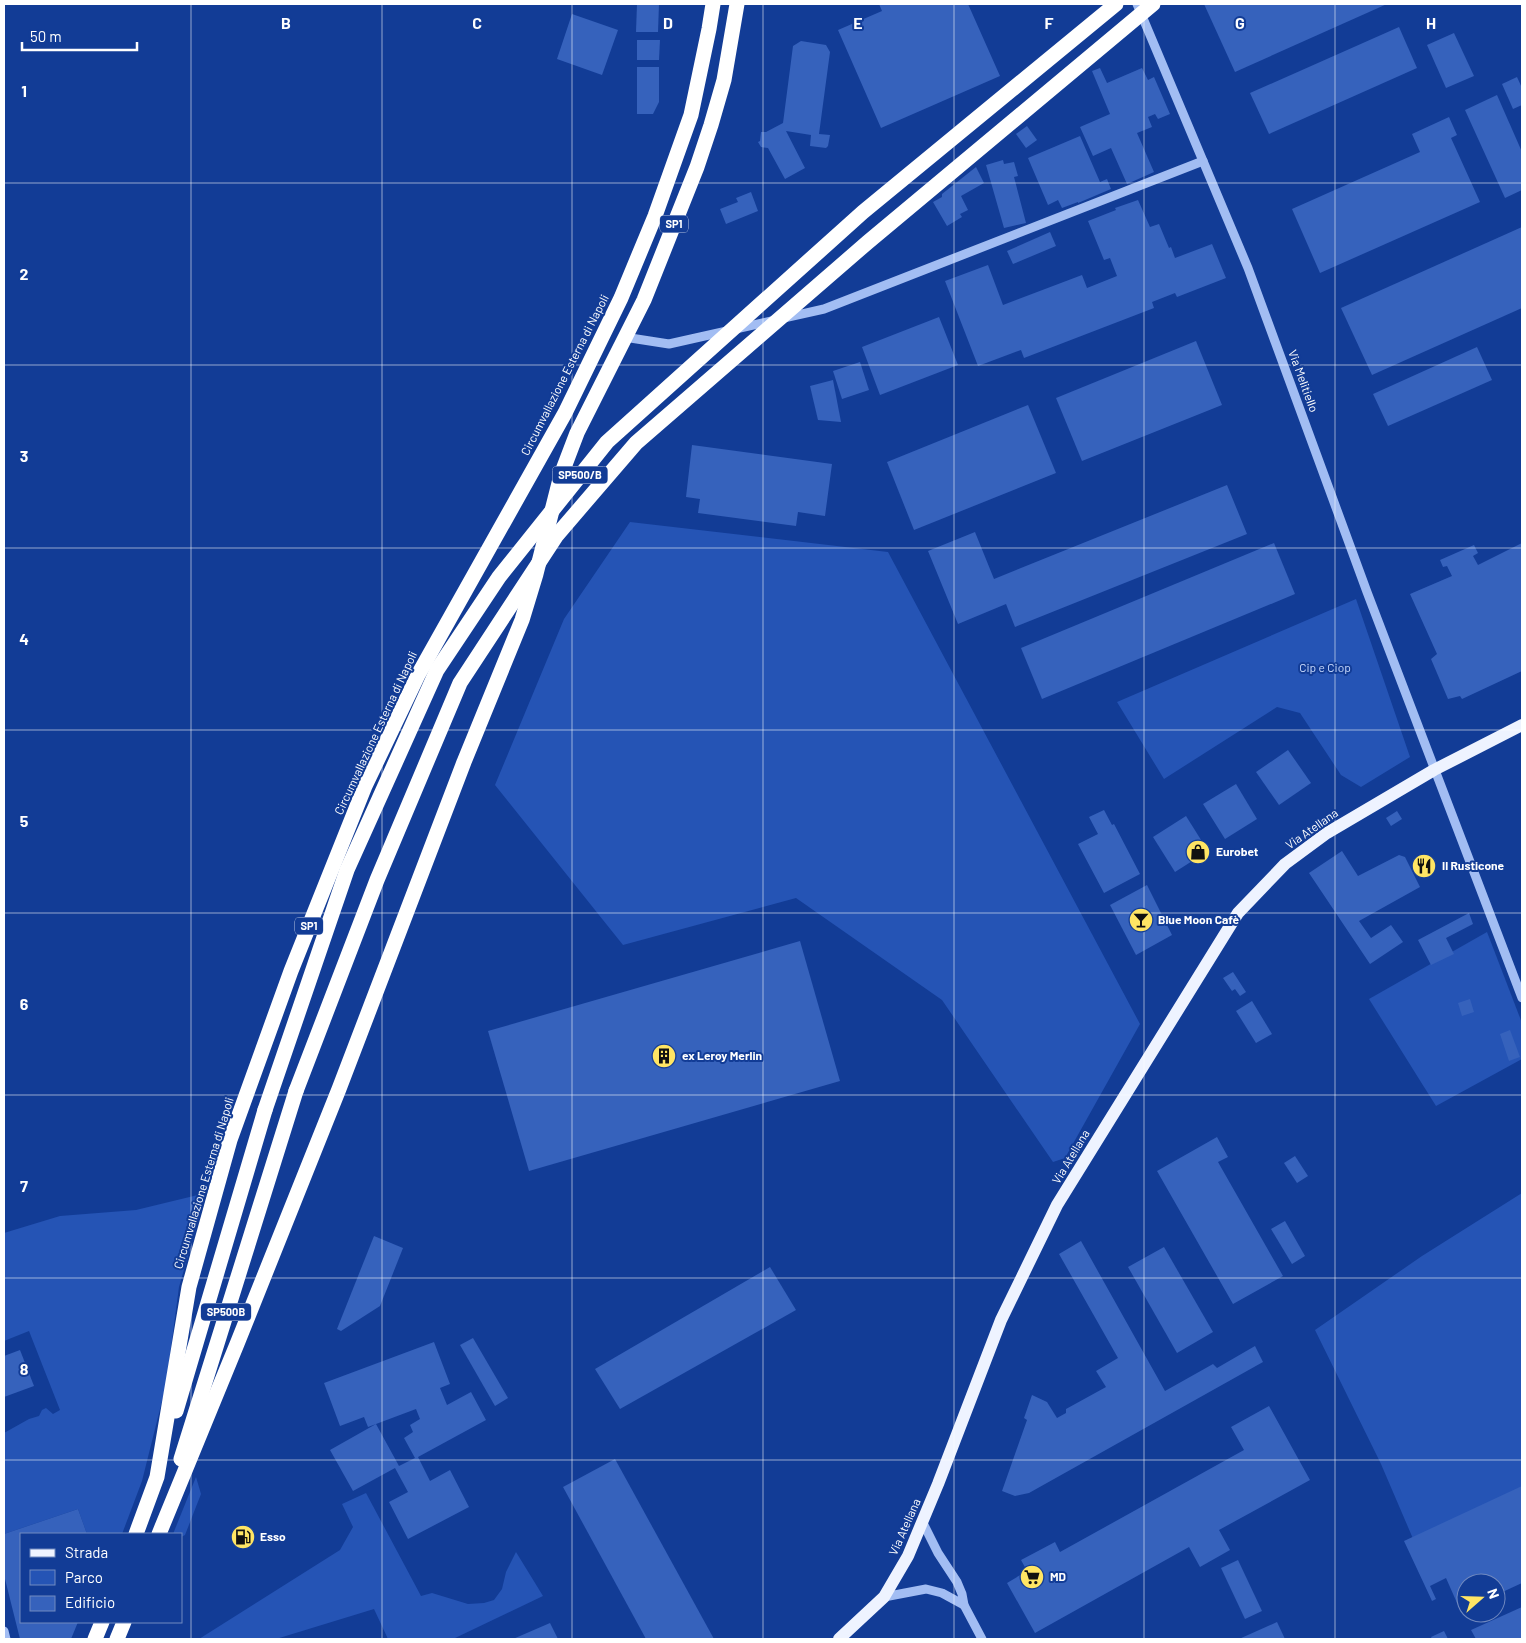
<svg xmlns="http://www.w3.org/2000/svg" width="1526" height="1643" font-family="Barlow,sans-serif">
  <rect width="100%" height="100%" fill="#123c96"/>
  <g fill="#2554b5">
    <polygon points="630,522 888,552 1140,1024 1065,1158 1053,1162 942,1000 796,898 623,945 495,785 564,619"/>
    <polygon points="1356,599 1410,757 1361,787 1341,775 1300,713 1277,707 1164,779 1117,702"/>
    <polygon points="1487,932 1522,1023 1522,1059 1436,1106 1369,999"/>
    <polygon points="206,1193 179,1287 166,1385 142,1481 122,1534 87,1534 78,1509 4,1534 4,1433 29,1419 39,1416 42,1410 46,1408 53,1414 60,1410 29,1331 4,1341 4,1233 60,1216 136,1210"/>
    <polygon points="1522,1193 1522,1489 1414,1541 1381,1464 1315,1330 1422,1256"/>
    <polygon points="196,1477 201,1494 185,1535 181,1537 181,1534 173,1534"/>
    <polygon points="366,1493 421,1596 432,1593 468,1604 484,1603 494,1600 502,1589 506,1572 516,1552 543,1596 453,1639 388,1639 374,1609 276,1639 199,1639 340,1550 353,1527 342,1504"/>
  </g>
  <g fill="#3662bc">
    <polygon points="637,4 659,4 658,32 636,32"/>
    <polygon points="879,4 968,4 1000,76 881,128 838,30 882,11"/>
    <polygon points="1204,4 1387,4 1235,72"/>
    <polygon points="572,14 618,30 602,75 557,59"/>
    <polygon points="1399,27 1417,68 1269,134 1250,93"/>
    <polygon points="1454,33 1474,76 1446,88 1427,45"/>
    <polygon points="637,40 660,40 659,60 637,60"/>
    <polygon points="801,41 826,45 830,52 819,134 830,135 828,146 826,148 810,146 811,135 786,131 805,168 785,179 768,148 761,147 758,142 760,141 761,132 766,132 783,123 793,46"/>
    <polygon points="637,67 659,67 659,102 653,114 637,114"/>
    <polygon points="1100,68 1107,83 1142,68 1148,80 1154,77 1170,114 1158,119 1155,114 1148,117 1152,127 1137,133 1154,172 1127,184 1111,148 1093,156 1080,127 1110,114 1092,71"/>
    <polygon points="1517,77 1522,88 1522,105 1513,109 1502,84"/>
    <polygon points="1497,95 1522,152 1522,190 1505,198 1465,110"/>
    <polygon points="1449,117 1457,135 1451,138 1480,202 1320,273 1292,209 1420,152 1412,134"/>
    <polygon points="1027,126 1037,140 1026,148 1016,134"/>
    <polygon points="1080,136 1100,182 1107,179 1111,189 1078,203 1078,202 1062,208 1058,200 1048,205 1028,158"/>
    <polygon points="1003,160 1004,164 1014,162 1018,176 1014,177 1026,223 1004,228 986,165"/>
    <polygon points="976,167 984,183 961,196 968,210 960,214 962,217 947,226 933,202 942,197 942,194"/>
    <polygon points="751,192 758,211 726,224 720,209 738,202 736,198"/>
    <polygon points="1138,200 1150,227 1159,224 1169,248 1171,247 1175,258 1212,244 1226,278 1177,297 1175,293 1152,302 1154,308 1024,358 1021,350 978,366 945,281 988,265 1003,305 1082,275 1087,288 1117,276 1110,258 1104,260 1088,221 1116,210 1115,208"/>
    <polygon points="1522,227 1522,308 1372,375 1341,308"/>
    <polygon points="1050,232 1056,246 1013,264 1007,251"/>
    <polygon points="939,317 958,365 880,395 862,347"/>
    <polygon points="1196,341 1222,405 1082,461 1056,398"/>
    <polygon points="1477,347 1492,380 1388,426 1373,394"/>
    <polygon points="860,362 869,390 842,399 833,371"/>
    <polygon points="833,380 841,422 818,420 810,386"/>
    <polygon points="1028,405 1056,473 914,530 887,462"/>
    <polygon points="692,445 832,464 825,516 798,512 796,526 698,513 700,499 686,497"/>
    <polygon points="1227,485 1247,534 1015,627 1006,604 958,624 928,551 975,532 994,579"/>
    <polygon points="1274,543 1295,594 1042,699 1021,648"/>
    <polygon points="1522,543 1522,671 1462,699 1460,696 1448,699 1431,659 1437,654 1410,594 1452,576 1447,566 1443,567 1440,560 1474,545 1478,553 1473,556 1478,565"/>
    <polygon points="1288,750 1311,783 1279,805 1256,772"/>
    <polygon points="1236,784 1257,819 1225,839 1203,804"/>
    <polygon points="1104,810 1112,825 1114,824 1140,874 1104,893 1078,844 1098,834 1089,817"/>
    <polygon points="1397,811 1402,819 1391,826 1386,818"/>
    <polygon points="1186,816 1208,851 1175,872 1153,837"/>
    <polygon points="1342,851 1358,876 1399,855 1405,857 1420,887 1359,921 1371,938 1391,925 1403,942 1370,964 1309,873"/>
    <polygon points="1147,885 1172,935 1136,955 1110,905"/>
    <polygon points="1469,913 1473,924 1446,938 1454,954 1431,965 1418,940"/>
    <polygon points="800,941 840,1081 529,1171 488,1031"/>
    <polygon points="1233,972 1246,992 1240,996 1235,989 1232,991 1223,978"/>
    <polygon points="1470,999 1474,1012 1462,1016 1458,1003"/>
    <polygon points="1252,1001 1272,1034 1256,1043 1236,1011"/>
    <polygon points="1510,1030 1520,1057 1509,1061 1500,1034"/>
    <polygon points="1217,1137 1228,1157 1218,1162 1283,1276 1233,1304 1157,1171"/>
    <polygon points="1295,1156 1308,1176 1297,1183 1284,1163"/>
    <polygon points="1285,1221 1305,1256 1292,1264 1271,1229"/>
    <polygon points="374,1236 403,1248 380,1306 341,1331 337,1329"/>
    <polygon points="1081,1241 1165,1391 1213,1364 1217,1368 1255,1346 1263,1362 1029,1493 1015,1496 1002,1491 1027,1420 1024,1418 1032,1395 1047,1402 1057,1418 1066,1413 1066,1409 1106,1387 1096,1371 1118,1358 1059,1254"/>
    <polygon points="1164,1247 1213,1332 1177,1353 1128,1267"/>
    <polygon points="770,1267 796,1310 620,1409 595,1369"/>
    <polygon points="473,1338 508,1398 495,1406 460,1345"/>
    <polygon points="434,1342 450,1384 440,1388 447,1405 471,1392 486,1420 418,1457 430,1481 450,1470 469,1507 408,1539 389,1502 408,1492 395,1468 353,1491 330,1450 376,1424 399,1466 415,1458 404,1438 413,1432 410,1425 420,1419 416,1409 368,1427 364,1417 340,1426 324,1383"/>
    <polygon points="20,1350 34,1386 4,1397 4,1356"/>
    <polygon points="1269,1406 1310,1480 1219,1530 1230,1550 1200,1567 1189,1547 1035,1633 1007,1583 1027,1571 1021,1560 1055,1542 1060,1552 1244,1450 1231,1427"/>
    <polygon points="615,1459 714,1639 646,1639 563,1487"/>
    <polygon points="1522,1486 1522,1583 1496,1595 1496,1583 1466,1583 1466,1609 1461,1612 1446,1578 1430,1586 1436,1599 1432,1601 1404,1541"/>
    <polygon points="78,1509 87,1534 21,1534 21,1622 78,1622 71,1639 20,1639 4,1575 4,1534"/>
    <polygon points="1238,1560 1262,1611 1245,1619 1221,1568"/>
    <polygon points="1522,1607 1522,1639 1476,1639 1471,1630"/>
    <polygon points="1277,1622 1285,1639 1239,1639"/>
    <polygon points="550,1623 558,1639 513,1639"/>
    <polygon points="1444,1631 1448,1639 1432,1639 1431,1637"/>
  </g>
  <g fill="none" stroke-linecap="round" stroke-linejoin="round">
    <g stroke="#a2bdf3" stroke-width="9">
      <polyline points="1137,4 1248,268 1367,592 1522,998"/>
      <polyline points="624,337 669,344 824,309 1203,161"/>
      <polyline points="923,1523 938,1553 957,1582 962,1594 964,1605 982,1639"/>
      <polyline points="884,1597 926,1589 942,1593 964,1605"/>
      <polyline points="4,1631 6,1639"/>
    </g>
    <polyline stroke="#eef3ff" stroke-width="12" points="839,1639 884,1597 908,1556 938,1484 1001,1320 1057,1205 1238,913 1285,864 1327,833 1434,770 1522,725"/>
    <g stroke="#fff" stroke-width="15">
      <polyline points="176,1411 265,1110"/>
      <polyline points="181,1459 296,1091"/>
      <polyline points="136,1534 157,1477 189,1287 230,1140 291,971 365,786 418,675 565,413 621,298 655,216 691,115 709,29 713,4"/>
      <polyline points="159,1534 237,1344 339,1089 464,762 522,620 536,574 561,475 577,433 644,300 697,167 711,125 724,80 737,4"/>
      <polyline points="95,1639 102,1622"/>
      <polyline points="117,1639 124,1622"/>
    </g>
    <g stroke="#fff" stroke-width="15">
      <polyline points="296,1091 377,880 460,683 557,535 636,443 868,242 1153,4"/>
      <polyline points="265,1110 347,870 437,670 499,577 607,442 863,212 1116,4"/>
    </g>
  </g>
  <path fill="none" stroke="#fff" stroke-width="1" stroke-opacity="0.55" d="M191 4V1639M382 4V1639M572 4V1639M763 4V1639M954 4V1639M1144 4V1639M1335 4V1639M4 183H1522M4 365H1522M4 548H1522M4 730H1522M4 913H1522M4 1095H1522M4 1278H1522M4 1460H1522"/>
  <defs>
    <g id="shop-disc" transform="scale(1.25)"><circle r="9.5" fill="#ffe564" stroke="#123c96"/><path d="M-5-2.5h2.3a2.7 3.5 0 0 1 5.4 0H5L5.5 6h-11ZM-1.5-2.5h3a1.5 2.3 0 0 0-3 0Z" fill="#111"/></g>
    <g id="restaurant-disc" transform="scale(1.25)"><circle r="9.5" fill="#ffe564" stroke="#123c96"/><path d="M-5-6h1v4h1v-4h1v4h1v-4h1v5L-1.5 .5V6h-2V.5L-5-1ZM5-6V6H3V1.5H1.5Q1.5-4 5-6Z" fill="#111"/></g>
    <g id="bar-disc" transform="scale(1.25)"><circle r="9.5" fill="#ffe564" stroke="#123c96"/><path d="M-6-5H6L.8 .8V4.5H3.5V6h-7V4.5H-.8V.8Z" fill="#111"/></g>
    <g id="building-disc" transform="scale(1.25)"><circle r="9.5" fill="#ffe564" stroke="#123c96"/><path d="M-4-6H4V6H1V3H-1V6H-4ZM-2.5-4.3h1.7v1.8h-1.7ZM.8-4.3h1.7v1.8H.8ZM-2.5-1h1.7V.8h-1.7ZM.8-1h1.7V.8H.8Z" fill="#111"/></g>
    <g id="fuel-disc" transform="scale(1.25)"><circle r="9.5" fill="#ffe564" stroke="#123c96"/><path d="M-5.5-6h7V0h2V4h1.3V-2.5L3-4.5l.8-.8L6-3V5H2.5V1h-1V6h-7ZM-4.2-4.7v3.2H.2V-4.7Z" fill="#111"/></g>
    <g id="supermarket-disc" transform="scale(1.25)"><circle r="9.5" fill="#ffe564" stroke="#123c96"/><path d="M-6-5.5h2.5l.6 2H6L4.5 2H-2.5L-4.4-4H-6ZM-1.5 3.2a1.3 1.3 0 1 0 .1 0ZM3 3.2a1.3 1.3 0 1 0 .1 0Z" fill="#111"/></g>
  </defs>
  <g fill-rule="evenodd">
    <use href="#shop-disc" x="1198" y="852"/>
    <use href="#restaurant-disc" x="1424" y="866"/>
    <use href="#bar-disc" x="1141" y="920"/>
    <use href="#building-disc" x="664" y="1056"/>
    <use href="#fuel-disc" x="243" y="1537"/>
    <use href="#supermarket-disc" x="1032" y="1577"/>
  </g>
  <g text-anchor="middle" stroke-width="4" stroke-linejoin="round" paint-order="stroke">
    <g fill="#123c96" stroke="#b8c4e0" stroke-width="1">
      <rect x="660" y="215.5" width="28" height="17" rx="4"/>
      <rect x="552.5" y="466.5" width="55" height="17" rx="4"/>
      <rect x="295" y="917.5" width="28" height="17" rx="4"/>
      <rect x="201" y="1303.5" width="50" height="17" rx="4"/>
    </g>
    <g font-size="11" font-weight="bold" fill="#fff">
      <text x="674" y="228">SP1</text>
      <text x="580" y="479">SP500/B</text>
      <text x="309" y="930">SP1</text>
      <text x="226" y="1316">SP500B</text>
    </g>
    <g font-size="12" fill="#fff" stroke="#123c96">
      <text transform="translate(565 375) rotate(-63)" y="4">Circumvallazione Esterna di Napoli</text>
      <text transform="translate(1303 381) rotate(70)" y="4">Via Melitiello</text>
      <text transform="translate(376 733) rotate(-65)" y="4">Circumvallazione Esterna di Napoli</text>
      <text transform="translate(1312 829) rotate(-35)" y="4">Via Atellana</text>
      <text transform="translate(1071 1157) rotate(-59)" y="4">Via Atellana</text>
      <text transform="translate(204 1183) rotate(-73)" y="4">Circumvallazione Esterna di Napoli</text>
      <text transform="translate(905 1527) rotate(-66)" y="4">Via Atellana</text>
    </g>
    <g font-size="12" fill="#cadbfd" stroke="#123c96">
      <text x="1325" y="672">Cip e Ciop</text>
    </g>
    <g font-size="12" font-weight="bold" fill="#fff" stroke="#123c96" text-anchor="start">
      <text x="1216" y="856">Eurobet</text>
      <text x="1442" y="870">Il Rusticone</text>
      <text x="1158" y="924">Blue Moon Cafè</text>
      <text x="682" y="1060">ex Leroy Merlin</text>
      <text x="260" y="1541">Esso</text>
      <text x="1050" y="1581">MD</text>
    </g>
  </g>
  <g font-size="16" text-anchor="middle" font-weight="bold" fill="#fff" stroke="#123c96" stroke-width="4" stroke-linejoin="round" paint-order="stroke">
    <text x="286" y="29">B</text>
    <text x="477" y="29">C</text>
    <text x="668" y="29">D</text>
    <text x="858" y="29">E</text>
    <text x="1049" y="29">F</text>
    <text x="1240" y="29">G</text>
    <text x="1431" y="29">H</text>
    <text x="24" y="97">1</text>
    <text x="24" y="280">2</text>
    <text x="24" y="462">3</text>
    <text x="24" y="645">4</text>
    <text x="24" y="827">5</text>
    <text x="24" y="1010">6</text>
    <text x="24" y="1192">7</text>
    <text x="24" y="1375">8</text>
  </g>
  <rect width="1526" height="1643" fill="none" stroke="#ffffff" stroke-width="10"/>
  <rect x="20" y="1533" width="162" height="90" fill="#123c96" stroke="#718ac0"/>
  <rect x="30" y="1549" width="25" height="8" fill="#eef3ff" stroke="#718ac0"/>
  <text x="65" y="1558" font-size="15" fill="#ffffff">Strada</text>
  <rect x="30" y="1570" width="25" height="15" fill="#2554b5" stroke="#718ac0"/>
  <text x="65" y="1583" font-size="15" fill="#ffffff">Parco</text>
  <rect x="30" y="1596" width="25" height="15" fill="#3662bc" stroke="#718ac0"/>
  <text x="65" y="1608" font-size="15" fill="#ffffff">Edificio</text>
  <g transform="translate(1481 1598) rotate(70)"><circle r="24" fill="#123c96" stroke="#718ac0"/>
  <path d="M0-4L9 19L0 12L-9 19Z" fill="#ffe564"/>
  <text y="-8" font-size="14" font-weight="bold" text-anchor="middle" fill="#ffffff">N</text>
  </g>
  <path d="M22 42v8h115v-8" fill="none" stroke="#ffffff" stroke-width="2.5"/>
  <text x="30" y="42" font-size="15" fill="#ffffff" stroke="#123c96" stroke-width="4" paint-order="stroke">50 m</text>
</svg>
